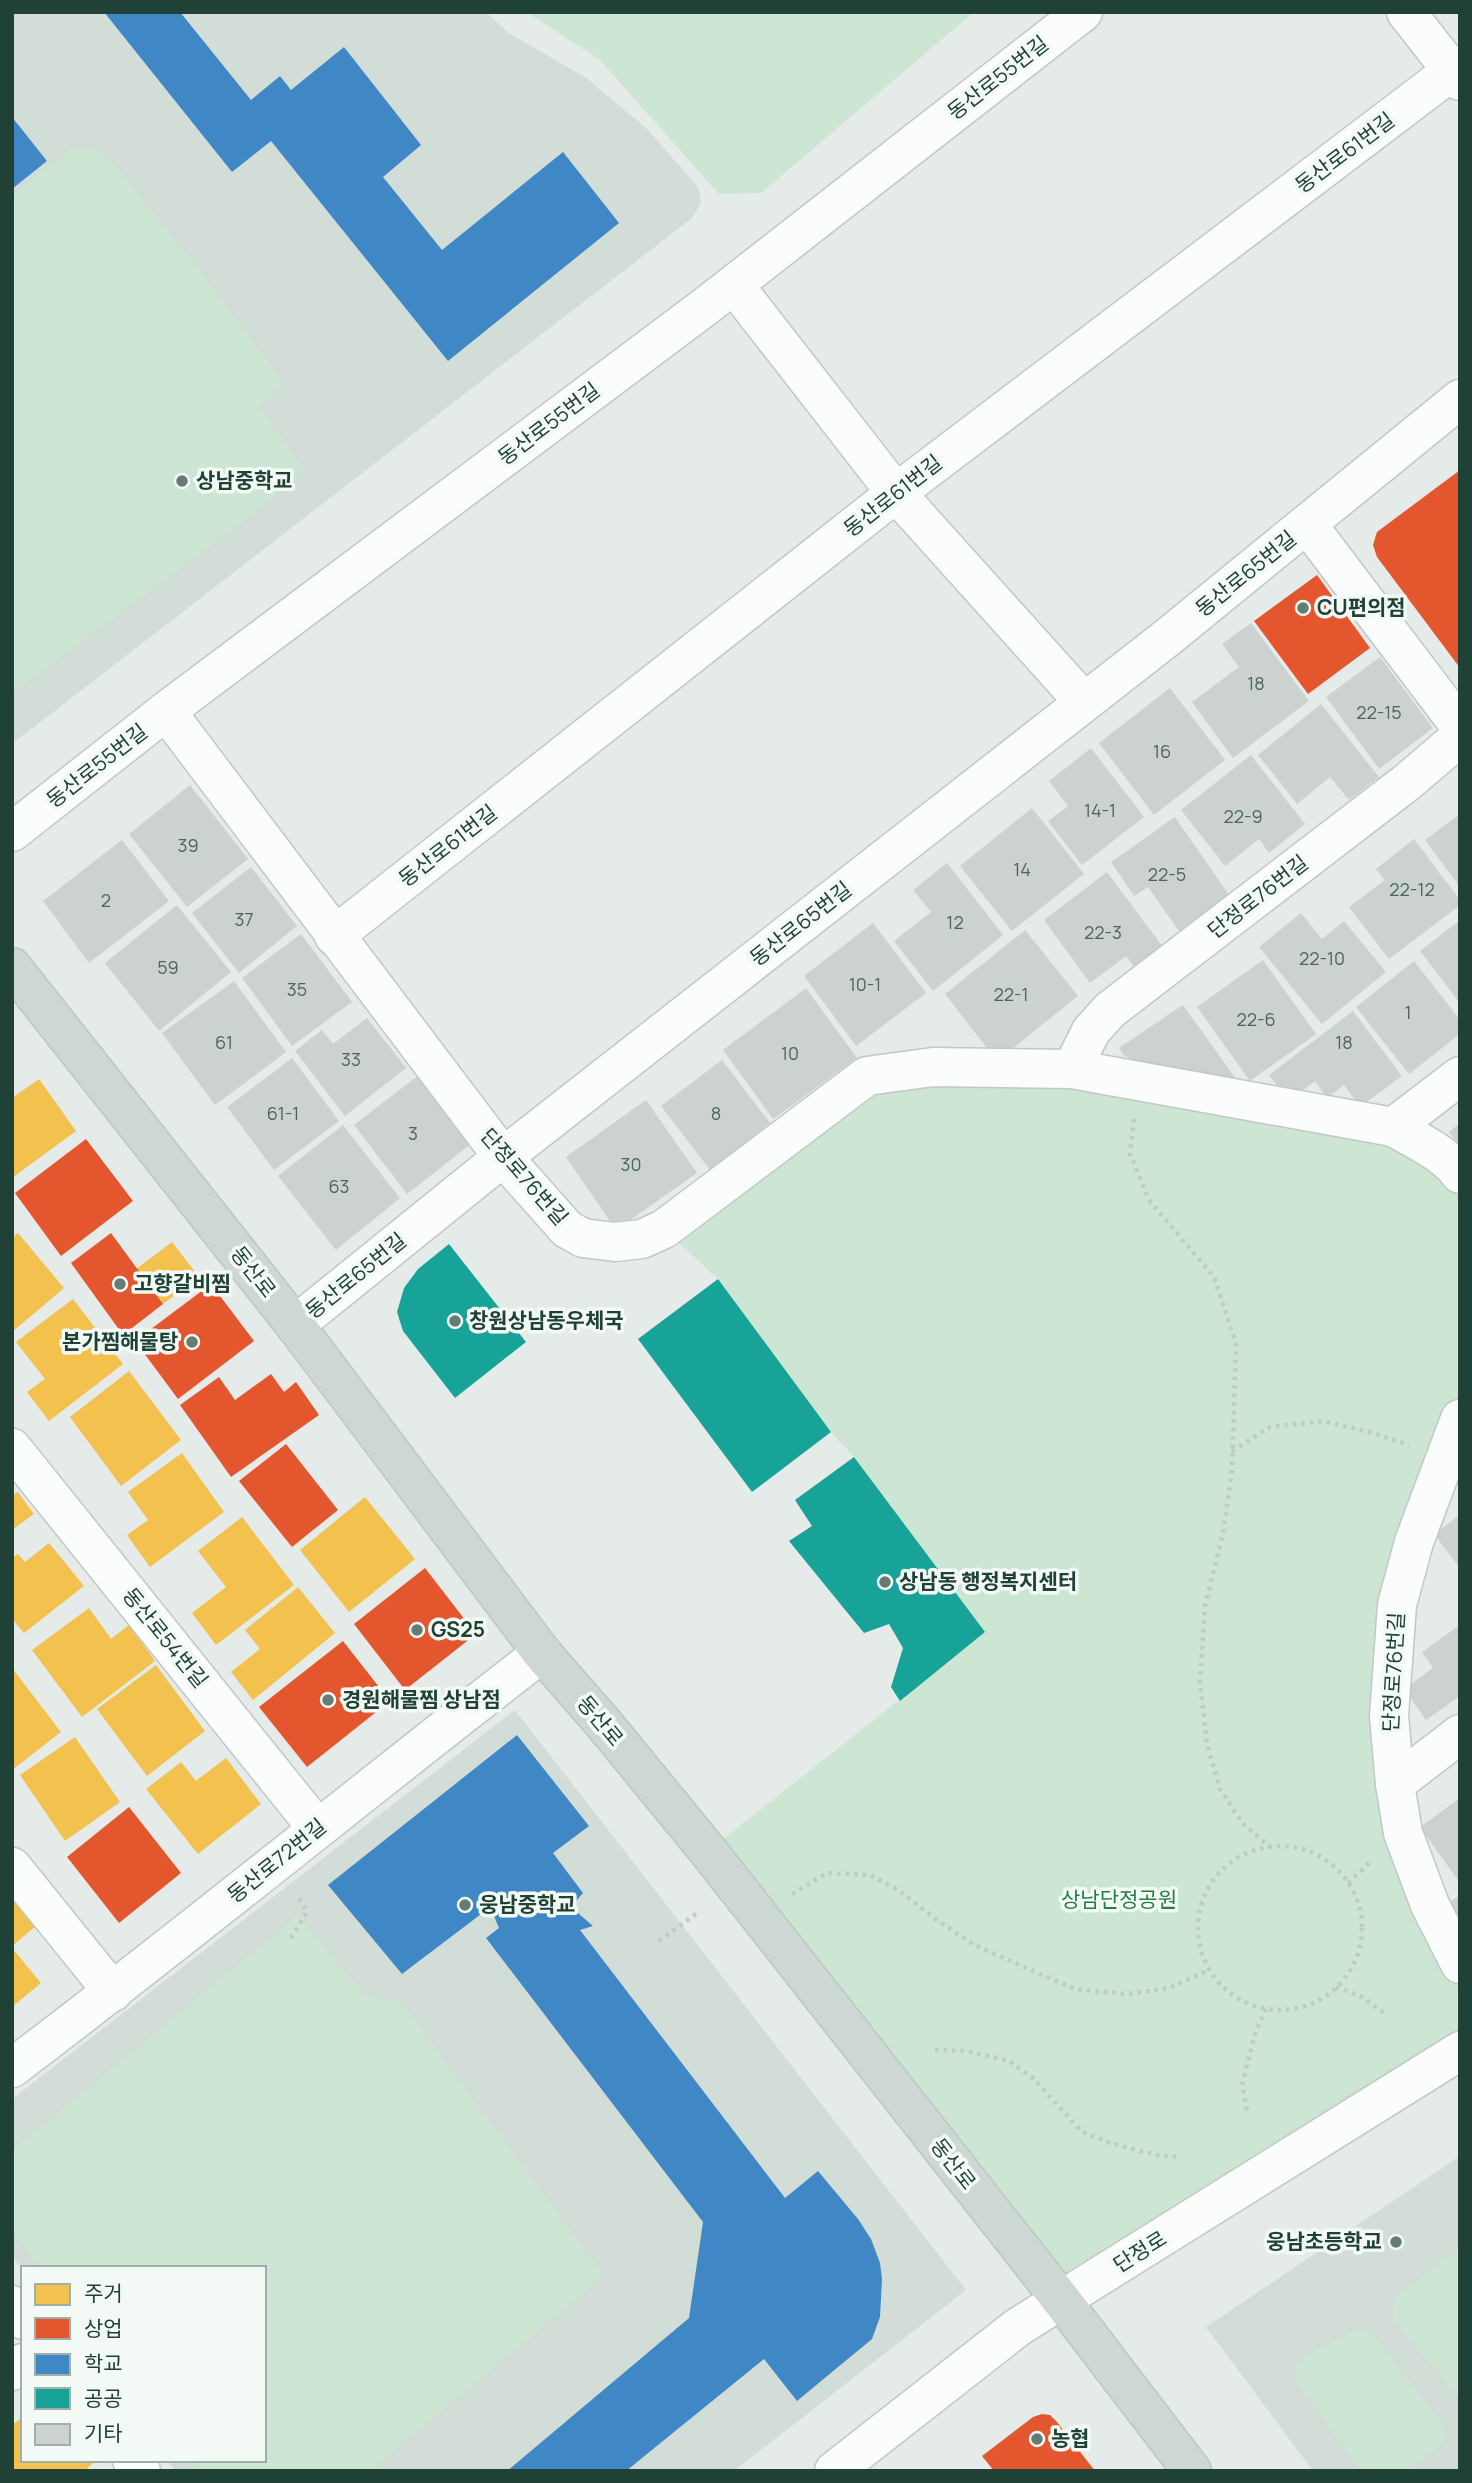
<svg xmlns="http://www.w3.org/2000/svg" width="1472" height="2483" font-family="Manrope,'Noto Sans KR',sans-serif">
  <rect width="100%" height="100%" fill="#e5ebe8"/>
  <g fill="#d2ddd7">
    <polygon points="12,12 486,12 510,34 585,77 646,128 698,187 701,203 692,218 12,744"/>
    <polygon points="515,1710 966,2290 734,2471 175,2471 167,2460 264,2460 264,2268 23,2268 23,2270 12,2256 12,2099"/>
    <polygon points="1460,2156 1460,2471 1313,2471 1206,2327"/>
  </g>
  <g fill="#cce6d3">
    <polygon points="526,12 974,12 761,193 719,194 599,59"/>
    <polygon points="72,148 102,150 194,263 283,382 258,406 305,470 252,515 18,689 12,691 12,196"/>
    <polygon points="933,1067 1393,1127 1460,1174 1460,1419 1389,1716 1460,1964 1460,2051 1062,2301 708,1851 985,1632 854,1457 831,1432 718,1279 664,1229 867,1076"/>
    <polygon points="297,1916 365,1995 401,2002 604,2276 369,2471 204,2471 196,2460 264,2460 264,2268 40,2268 12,2230 12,2151"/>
    <polygon points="1460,2247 1460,2399 1394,2321 1393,2310 1396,2297"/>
    <polygon points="1358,2329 1372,2333 1443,2424 1445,2438 1437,2448 1406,2471 1361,2471 1294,2379 1297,2364 1308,2355"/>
  </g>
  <g fill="#f2c14e">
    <polygon points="39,1079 76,1131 12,1178 12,1098"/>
    <polygon points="18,1233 64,1288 12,1332 12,1238"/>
    <polygon points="172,1242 199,1277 163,1304 136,1269"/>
    <polygon points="73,1299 123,1364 49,1421 27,1392 45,1379 16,1342"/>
    <polygon points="129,1371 181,1440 121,1486 70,1417"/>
    <polygon points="182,1453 224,1512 150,1567 127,1535 148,1520 128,1492"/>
    <polygon points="18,1492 34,1514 12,1530 12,1496"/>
    <polygon points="365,1497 415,1559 349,1612 300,1550"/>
    <polygon points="242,1517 294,1585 216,1645 192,1613 226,1587 198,1551"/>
    <polygon points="49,1543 84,1586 24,1633 12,1619 12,1558 18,1554 25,1562"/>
    <polygon points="298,1587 335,1633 253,1700 231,1672 260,1649 245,1630"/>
    <polygon points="89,1608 111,1639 129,1625 155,1661 82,1717 32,1650"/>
    <polygon points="156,1665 205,1731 147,1776 97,1709"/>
    <polygon points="12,1668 61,1732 12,1770"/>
    <polygon points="75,1737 120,1802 65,1841 20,1775"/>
    <polygon points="226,1758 261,1804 198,1854 146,1789 181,1762 196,1781"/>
    <polygon points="12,1898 36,1926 12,1946"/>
    <polygon points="12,1948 41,1983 12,2007"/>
    <polygon points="23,2417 23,2460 97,2460 84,2471 12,2471 12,2425"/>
  </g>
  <g fill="#e4572e">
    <polygon points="1460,470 1460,668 1377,557 1373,545 1377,532"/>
    <polygon points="1317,575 1370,648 1308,694 1254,621"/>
    <polygon points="86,1139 133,1201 61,1256 15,1193"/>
    <polygon points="111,1233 163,1304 123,1335 71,1263"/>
    <polygon points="211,1284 254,1341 178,1399 135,1341"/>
    <polygon points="271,1374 284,1392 296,1382 319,1415 231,1477 180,1405 219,1377 235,1400"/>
    <polygon points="286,1444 338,1510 292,1547 239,1481"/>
    <polygon points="425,1568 476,1634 405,1690 354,1624"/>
    <polygon points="343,1641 390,1701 307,1767 259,1707"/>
    <polygon points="129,1807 181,1873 119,1923 67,1857"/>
    <polygon points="1042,2414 1050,2415 1057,2422 1095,2471 994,2471 982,2456 1033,2417"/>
  </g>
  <g fill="#3f88c5">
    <polygon points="104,12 180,12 251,100 280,76 291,90 344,47 421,145 383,177 442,250 563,152 619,223 448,361 271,141 232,172"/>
    <polygon points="12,117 47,161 12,189"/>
    <polygon points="517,1735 589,1826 553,1853 583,1893 571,1907 593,1926 580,1930 785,2198 818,2171 858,2219 871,2239 880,2263 882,2279 880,2317 872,2339 797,2401 764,2359 626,2471 507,2471 689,2318 703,2222 486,1938 499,1928 494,1916 497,1902 402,1974 328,1885"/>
  </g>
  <g fill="#17a398">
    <polygon points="449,1244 526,1342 455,1398 403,1331 397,1312 404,1288 418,1269"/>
    <polygon points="718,1279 831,1432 752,1492 638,1339"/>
    <polygon points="854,1457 985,1632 900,1701 891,1687 903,1648 889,1624 864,1633 789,1541 812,1526 795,1500"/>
  </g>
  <g fill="#ccd2cf">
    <polygon points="1251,623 1309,701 1233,758 1192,702 1239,667 1222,644"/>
    <polygon points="1380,657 1433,728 1379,769 1326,697"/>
    <polygon points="1170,688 1225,760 1154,815 1099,743"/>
    <polygon points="1321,704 1379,777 1349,800 1330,777 1297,804 1258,755"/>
    <polygon points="1091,748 1144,817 1082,865 1048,821 1068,806 1049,781"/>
    <polygon points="1251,755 1305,824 1269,853 1259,839 1225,866 1181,810"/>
    <polygon points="190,785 248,859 187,907 129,834"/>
    <polygon points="1032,808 1084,874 1012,931 960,866"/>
    <polygon points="1460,814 1460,887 1425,840"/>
    <polygon points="1175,817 1229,895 1179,931 1148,887 1134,896 1111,862"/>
    <polygon points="1414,839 1460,900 1460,905 1389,959 1349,907 1385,880 1376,869"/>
    <polygon points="122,840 169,901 89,963 43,901"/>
    <polygon points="947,863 1003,935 933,991 894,941 931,912 913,890"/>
    <polygon points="251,867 297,926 239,973 192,913"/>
    <polygon points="1107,872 1163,947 1135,968 1126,956 1090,983 1044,920"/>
    <polygon points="177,905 231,972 159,1031 105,963"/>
    <polygon points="1301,913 1322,939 1344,921 1386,972 1322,1024 1259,947"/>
    <polygon points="1460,920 1460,1003 1420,951"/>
    <polygon points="873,923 926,993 856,1046 804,976"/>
    <polygon points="1025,930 1078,996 997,1061 945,994"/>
    <polygon points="301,934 352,1002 292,1046 242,978"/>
    <polygon points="1263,960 1316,1034 1250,1081 1197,1007"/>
    <polygon points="1414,961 1460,1020 1460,1034 1409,1074 1356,1007"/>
    <polygon points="234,981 286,1052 215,1105 162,1033"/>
    <polygon points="806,988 857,1058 773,1119 723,1050"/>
    <polygon points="1183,1005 1239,1083 1131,1060 1123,1054 1119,1048"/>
    <polygon points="1353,1011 1402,1076 1360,1107 1344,1085 1327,1098 1315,1081 1289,1101 1269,1075"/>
    <polygon points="367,1018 406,1068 345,1116 295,1051 322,1030 333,1044"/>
    <polygon points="292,1058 339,1121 274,1170 227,1107"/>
    <polygon points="722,1060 770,1123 710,1170 661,1106"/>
    <polygon points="419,1075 471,1144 407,1194 354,1125"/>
    <polygon points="646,1100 697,1173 616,1230 566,1157"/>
    <polygon points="1460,1123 1460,1146 1449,1132"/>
    <polygon points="343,1125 400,1198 336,1250 278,1176"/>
    <polygon points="1460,1515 1460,1568 1434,1534"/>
    <polygon points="1460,1625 1460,1696 1426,1720 1404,1689 1433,1668 1422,1652"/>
    <polygon points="1460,1798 1460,1883 1420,1827"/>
    <polygon points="1460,1895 1460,1917 1449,1903"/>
  </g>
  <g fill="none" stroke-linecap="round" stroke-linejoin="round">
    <g stroke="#c2c8c5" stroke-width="41">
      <g id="minor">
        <polyline points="1406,12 1460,81"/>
        <polyline points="734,285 896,493 1084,702"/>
        <polyline points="1307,524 1460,726"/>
        <path d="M166 711 503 1157 567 1229 583 1238 615 1242 642 1239 664 1229 867 1076 933 1067 1072 1069 1393 1127C1413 1138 1448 1155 1460 1174"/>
        <polyline points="12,832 166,711 706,306 1083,12"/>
        <polyline points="334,936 896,493 1460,65"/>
        <polyline points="1072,1069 1091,1031 1110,1010 1406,783 1460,737"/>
        <polyline points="1393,1127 1460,1076"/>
        <polyline points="295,1325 503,1157 1168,637 1460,399"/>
        <polyline points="1460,1419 1414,1542 1397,1605 1389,1716 1395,1784 1403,1833 1430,1905 1460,1964"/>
        <polyline points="12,1448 317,1828"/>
        <polyline points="1395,1784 1460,1734"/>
        <polyline points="12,1867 113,1992"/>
        <path d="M12 2068C191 1933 364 1790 542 1653"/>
        <polyline points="12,2305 23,2320"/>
        <polyline points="12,2371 23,2363"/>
        <polyline points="132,2460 141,2471"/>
        <polyline points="834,2471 1018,2327 1460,2051"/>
      </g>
    </g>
    <g stroke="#bcc7c3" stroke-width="41">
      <polyline id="major" points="12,967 295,1325 542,1653 604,1724 708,1851 1062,2301 1192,2471"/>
    </g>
    <g stroke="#c1cbc6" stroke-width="4.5" stroke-dasharray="3.5 5" stroke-linecap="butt">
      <polyline points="1134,1119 1130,1154 1149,1200 1214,1277 1236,1344 1232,1470 1223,1533 1205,1606 1200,1683 1207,1744 1220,1789 1242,1823 1270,1847"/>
      <polyline points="1232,1451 1270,1427 1323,1421 1373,1433 1409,1445"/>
      <circle cx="1280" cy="1928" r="82"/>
      <polyline points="1348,1883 1370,1862"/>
      <polyline points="792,1894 827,1873 870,1875 900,1891 934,1918 974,1945 1075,1989 1127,1994 1169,1988 1209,1970"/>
      <polyline points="291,1938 307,1911 296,1895"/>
      <polyline points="659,1941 697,1913"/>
      <polyline points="1336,1987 1360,1996 1386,2014"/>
      <polyline points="935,2050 966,2051 1009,2061 1034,2079 1082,2132 1113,2144 1157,2155 1178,2157"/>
      <polyline points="1247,2110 1242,2085 1255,2034 1266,2009"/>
    </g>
    <use href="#minor" stroke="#fbfcfc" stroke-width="38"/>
    <use href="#major" stroke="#cdd7d4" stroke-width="38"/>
  </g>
  <g fill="#657c74" stroke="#f3faf6" stroke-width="2.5">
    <circle cx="182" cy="481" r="7"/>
    <circle cx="1303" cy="608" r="7"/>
    <circle cx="120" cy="1284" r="7"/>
    <circle cx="455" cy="1321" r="7"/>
    <circle cx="192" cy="1342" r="7"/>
    <circle cx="885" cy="1582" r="7"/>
    <circle cx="417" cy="1630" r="7"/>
    <circle cx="328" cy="1700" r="7"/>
    <circle cx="465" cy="1905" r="7"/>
    <circle cx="1396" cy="2242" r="7"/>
    <circle cx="1037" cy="2439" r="7"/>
  </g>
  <g text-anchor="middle" stroke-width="7" stroke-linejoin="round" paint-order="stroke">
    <g font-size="18" fill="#4c665d">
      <text x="1256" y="690">18</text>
      <text x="1379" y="719">22-15</text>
      <text x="1162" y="758">16</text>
      <text x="1100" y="817">14-1</text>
      <text x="1243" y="823">22-9</text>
      <text x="188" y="852">39</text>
      <text x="1022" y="876">14</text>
      <text x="1167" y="881">22-5</text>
      <text x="1412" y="896">22-12</text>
      <text x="106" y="907">2</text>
      <text x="244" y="926">37</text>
      <text x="955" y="929">12</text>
      <text x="1103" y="939">22-3</text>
      <text x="1322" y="965">22-10</text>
      <text x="168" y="974">59</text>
      <text x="865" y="991">10-1</text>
      <text x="297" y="996">35</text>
      <text x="1011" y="1001">22-1</text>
      <text x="1408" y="1019">1</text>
      <text x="1256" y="1026">22-6</text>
      <text x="224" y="1049">61</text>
      <text x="1344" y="1049">18</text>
      <text x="790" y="1060">10</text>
      <text x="351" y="1066">33</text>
      <text x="283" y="1120">61-1</text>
      <text x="716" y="1120">8</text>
      <text x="413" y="1140">3</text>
      <text x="631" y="1171">30</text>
      <text x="339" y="1193">63</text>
    </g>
    <g font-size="21" fill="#204136" stroke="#f3faf6">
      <text transform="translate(998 78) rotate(-38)" y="7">동산로55번길</text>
      <text transform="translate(1345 153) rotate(-37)" y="7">동산로61번길</text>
      <text transform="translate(549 424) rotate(-37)" y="7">동산로55번길</text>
      <text transform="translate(893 496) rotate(-38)" y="7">동산로61번길</text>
      <text transform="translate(1246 574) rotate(-39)" y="7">동산로65번길</text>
      <text transform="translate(97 766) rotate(-38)" y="7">동산로55번길</text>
      <text transform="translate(448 846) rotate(-38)" y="7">동산로61번길</text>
      <text transform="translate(1258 897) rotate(-38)" y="7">단정로76번길</text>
      <text transform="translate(801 924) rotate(-38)" y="7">동산로65번길</text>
      <text transform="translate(524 1177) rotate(49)" y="7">단정로76번길</text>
      <text transform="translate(253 1272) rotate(52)" y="7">동산로</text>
      <text transform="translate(356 1276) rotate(-39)" y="7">동산로65번길</text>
      <text transform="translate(165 1638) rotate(51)" y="7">동산로54번길</text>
      <text transform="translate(1394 1672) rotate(-87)" y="7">단정로76번길</text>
      <text transform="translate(600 1721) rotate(50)" y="7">동산로</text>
      <text transform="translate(277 1861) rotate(-39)" y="7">동산로72번길</text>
      <text transform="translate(953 2164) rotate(52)" y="7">동산로</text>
      <text transform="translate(1140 2252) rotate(-32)" y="7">단정로</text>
    </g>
    <g font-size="21" font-weight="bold" fill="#204136" stroke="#f3faf6" text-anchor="start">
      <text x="196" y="488">상남중학교</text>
      <text x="1317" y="615">CU편의점</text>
      <text x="134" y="1291">고향갈비찜</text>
      <text x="469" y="1328">창원상남동우체국</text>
      <text x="178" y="1349" text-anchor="end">본가찜해물탕</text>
      <text x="899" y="1589">상남동 행정복지센터</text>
      <text x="431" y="1637">GS25</text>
      <text x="342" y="1707">경원해물찜 상남점</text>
      <text x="479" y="1912">웅남중학교</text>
      <text x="1382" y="2249" text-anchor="end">웅남초등학교</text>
      <text x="1051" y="2446">농협</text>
    </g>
    <g font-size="21" fill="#257d41" stroke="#f3faf6">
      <text x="1119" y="1907">상남단정공원</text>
    </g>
  </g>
  <rect width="1472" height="2483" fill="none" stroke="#204136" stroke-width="28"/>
  <rect x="21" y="2266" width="245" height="196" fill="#f3faf6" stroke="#9fb0a9" stroke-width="2"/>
  <rect x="35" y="2284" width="35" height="21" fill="#f2c14e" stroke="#9fb0a9" stroke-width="2"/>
  <text x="84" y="2301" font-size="21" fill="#204136">주거</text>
  <rect x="35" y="2318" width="35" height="21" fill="#e4572e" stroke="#9fb0a9" stroke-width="2"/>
  <text x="84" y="2336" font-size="21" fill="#204136">상업</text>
  <rect x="35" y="2354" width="35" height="21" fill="#3f88c5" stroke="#9fb0a9" stroke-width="2"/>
  <text x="84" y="2371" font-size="21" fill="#204136">학교</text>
  <rect x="35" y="2388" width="35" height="21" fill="#17a398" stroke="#9fb0a9" stroke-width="2"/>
  <text x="84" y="2406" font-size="21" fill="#204136">공공</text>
  <rect x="35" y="2424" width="35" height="21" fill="#ccd2cf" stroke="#9fb0a9" stroke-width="2"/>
  <text x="84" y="2441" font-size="21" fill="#204136">기타</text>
</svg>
